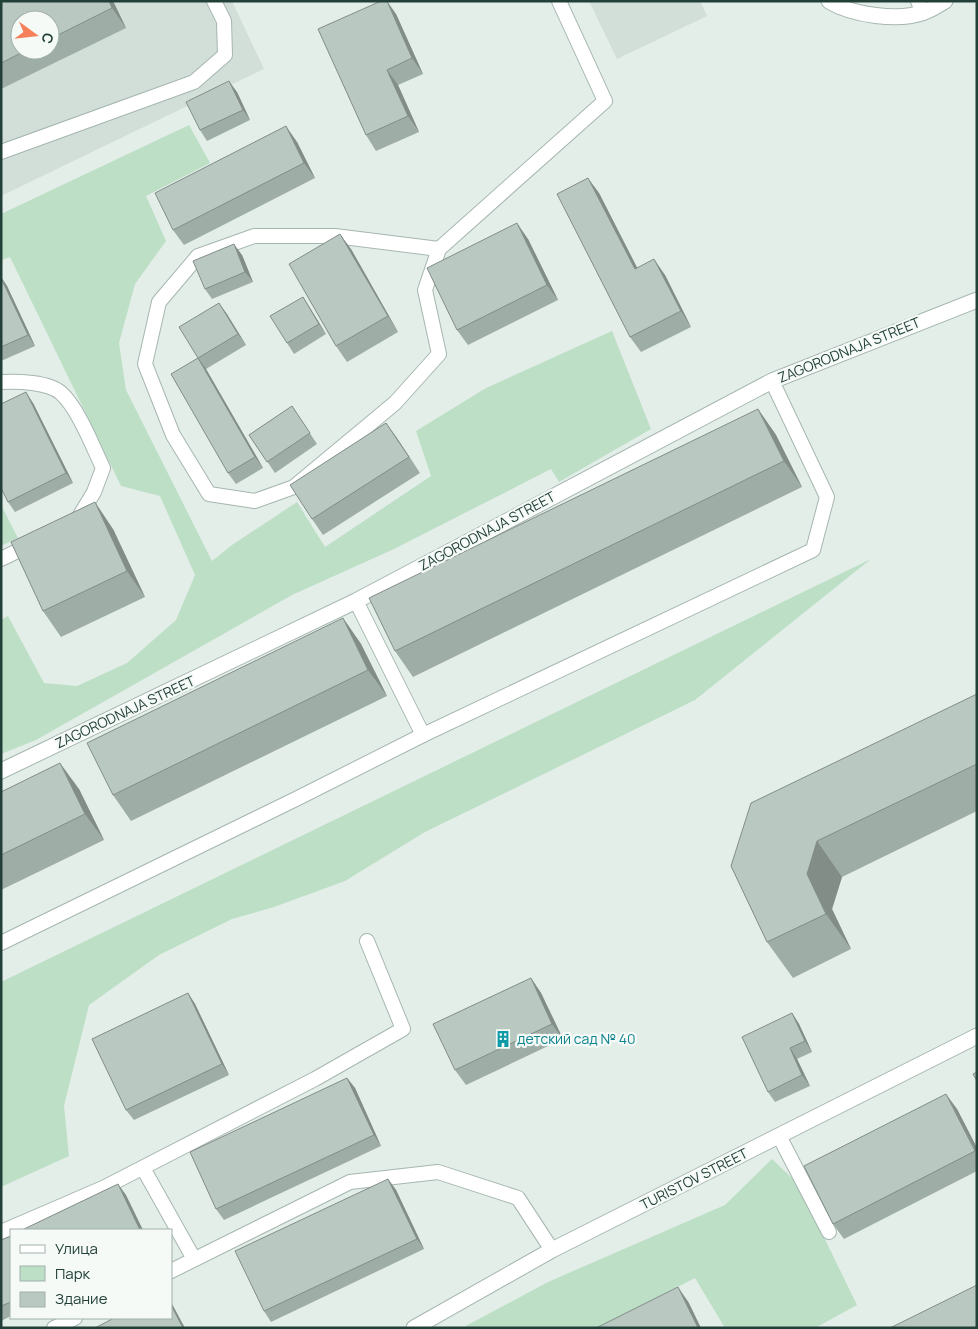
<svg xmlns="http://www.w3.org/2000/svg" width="978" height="1329" font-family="Manrope,sans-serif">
  <rect width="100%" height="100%" fill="#e4eee9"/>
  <g fill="#d2ded8" fill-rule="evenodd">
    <path d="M1 1H232L264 69 1 196ZM20 20H50V50H20Z"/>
    <polygon points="589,1 700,1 707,16 617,59"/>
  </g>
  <g fill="#bcdfc6">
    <polygon points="189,125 210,163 146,196 166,241 135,284 119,343 126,390 212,561 232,545 297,502 325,547 431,476 416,431 486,388 612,331 651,429 559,482 551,469 394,549 292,595 36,740 1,754 1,620 8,616 44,683 77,686 127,663 176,620 195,575 160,496 121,486 10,257 1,260 1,214"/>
    <polygon points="1,505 18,538 1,546"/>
    <polygon points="871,559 695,700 425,832 345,881 274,907 232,919 159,955 89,1005 64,1106 69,1156 1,1187 1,982"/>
    <polygon points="772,1159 798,1184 857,1305 815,1328 725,1328 695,1278 597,1328 462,1328 548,1282 725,1205"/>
  </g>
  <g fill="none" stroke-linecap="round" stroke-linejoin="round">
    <g stroke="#a6b6b0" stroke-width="16">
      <g id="lane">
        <polyline points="918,1 923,13"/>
        <polyline points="1,152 194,82 225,55 224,21 214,1"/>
        <polyline points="439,249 335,236 254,236 198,256 159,302 145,364 173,435 209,494 255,501 294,487 395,403 439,354 425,290 439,249 605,101 559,1"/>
        <path d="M1 382C17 381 49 382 61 393 78 408 93 447 103 468L94 492 76 522"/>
        <polyline points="1,559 32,544"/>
        <polyline points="356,601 423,735"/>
        <polyline points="1,943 298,798 423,735 813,550 827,497 772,381"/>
        <polyline points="779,1136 829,1232"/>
        <polyline points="143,1168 194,1259"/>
        <polyline points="1,1232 103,1188 315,1079 403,1029 367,941"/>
        <polyline points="171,1271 350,1182 438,1172 518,1198 552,1250"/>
        <polyline points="54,1328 75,1318"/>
      </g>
    </g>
    <g stroke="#a6b6b0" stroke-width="17">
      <g id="street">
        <path d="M829 1C852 15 899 22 924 12 931 10 938 5 945 1"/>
        <polyline points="1,771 356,601 772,381 977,300"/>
        <polyline points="414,1328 552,1250 977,1036"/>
      </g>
    </g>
    <use href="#lane" stroke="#fff" stroke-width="14"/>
    <use href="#street" stroke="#fff" stroke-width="15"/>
  </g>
  <g fill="#9fada7" fill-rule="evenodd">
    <path d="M1 1H113L126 28 1 89ZM50 20V50H20Z"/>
    <polygon points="396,14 423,74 398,85 419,132 376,151 366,135"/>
    <polygon points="237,92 250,120 207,141 200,130"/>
    <polygon points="297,142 315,178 184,245 173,230"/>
    <polygon points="599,193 637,268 665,275 691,327 641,352 630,337"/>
    <polygon points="528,239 558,300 468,345 457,330"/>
    <polygon points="351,249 398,332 347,362 336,346"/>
    <polygon points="242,255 253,282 212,299 205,289"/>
    <polygon points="1,277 7,286 35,346 1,361"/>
    <polygon points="303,297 310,308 326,334 294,354 287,343"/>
    <polygon points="219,303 246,345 206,369 263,468 236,484 228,473 198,358"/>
    <polygon points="33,403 73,483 15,512 8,502"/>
    <polygon points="292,406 317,444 275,473 249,435"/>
    <polygon points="758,409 776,435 802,487 413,677 395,651"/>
    <polygon points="386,423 420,473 323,535 312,519"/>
    <polygon points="113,529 145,597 61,637 43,611"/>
    <polygon points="343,618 361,644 387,696 131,821 113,795"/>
    <polygon points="977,694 977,811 842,877 832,909 851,949 793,978 767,942 731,866"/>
    <polygon points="79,789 104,840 1,890 1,792"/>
    <polygon points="531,978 541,993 563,1039 466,1085 455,1070"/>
    <polygon points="188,993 195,1004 229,1075 134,1120 126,1110"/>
    <polygon points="792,1013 799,1024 812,1052 797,1059 810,1086 775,1102 768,1092"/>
    <polygon points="347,1078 355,1088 381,1146 224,1220 216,1209"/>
    <polygon points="957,1109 977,1148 977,1171 844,1239 833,1224"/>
    <polygon points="388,1179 396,1190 424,1249 271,1322 264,1311"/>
    <polygon points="11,1236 11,1316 1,1321 1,1240"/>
  </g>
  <g fill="#828d88">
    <polygon points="109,1 113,1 126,28 112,8"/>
    <polygon points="387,1 396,14 423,74 412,58"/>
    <polygon points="387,70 398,85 419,132 408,116"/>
    <polygon points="229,81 237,92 250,120 243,110"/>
    <polygon points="286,126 297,142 315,178 304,163"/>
    <polygon points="588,178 599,193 646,285 635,269"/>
    <polygon points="517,223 528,239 558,300 547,285"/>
    <polygon points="340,234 351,249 398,332 388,316"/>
    <polygon points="234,244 242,255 253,282 245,272"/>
    <polygon points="654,259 665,275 691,327 681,311"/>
    <polygon points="1,277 7,286 35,346 28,335"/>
    <polygon points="303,297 310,308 326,334 319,324"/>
    <polygon points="219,303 227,314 246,345 238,334"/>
    <polygon points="198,358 206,369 263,468 255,457"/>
    <polygon points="26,392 33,403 73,483 66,473"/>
    <polygon points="758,409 776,435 802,487 784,461"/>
    <polygon points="386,423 397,438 420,473 409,457"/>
    <polygon points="95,502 113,529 145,597 127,571"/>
    <polygon points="343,618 361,644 387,696 368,670"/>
    <polygon points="60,763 79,789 104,840 85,814"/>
    <polygon points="817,841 842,877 832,909 851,949 826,914 807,874"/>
    <polygon points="531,978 541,993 563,1039 552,1024"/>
    <polygon points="188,993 195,1004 229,1075 222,1064"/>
    <polygon points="792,1013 799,1024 812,1052 805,1041"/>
    <polygon points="790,1048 797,1059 810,1086 802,1075"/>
    <polygon points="347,1078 355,1088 381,1146 374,1135"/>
    <polygon points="946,1094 957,1109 977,1148 977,1153"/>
    <polygon points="388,1179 396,1190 424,1249 417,1239"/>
    <polygon points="118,1184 126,1195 143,1230 140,1230"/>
    <polygon points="678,1287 689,1303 701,1328 698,1328"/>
    <polygon points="171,1302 185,1328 183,1328 171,1305"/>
  </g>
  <g fill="#b9c9c2" stroke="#828d88">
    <polygon points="1,1 109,1 112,8 50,39 50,20 20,20 20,50 27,50 1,63"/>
    <polygon points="381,1 387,1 412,58 387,70 408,116 366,135 318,29"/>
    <polygon points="229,81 243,110 200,130 186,102"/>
    <polygon points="286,126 304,163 173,230 155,193"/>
    <polygon points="588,178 635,269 654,259 681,311 630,337 557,194"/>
    <polygon points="517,223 547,285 457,330 427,268"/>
    <polygon points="340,234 388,316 336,346 289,264"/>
    <polygon points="234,244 245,272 205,289 193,261"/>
    <polygon points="1,278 28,335 1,347"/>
    <polygon points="303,297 319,324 287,343 270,316"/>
    <polygon points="219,303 238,334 198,358 179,327"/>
    <polygon points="198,358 255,457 228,473 171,374"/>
    <polygon points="26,392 66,473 8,502 1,488 1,404"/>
    <polygon points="292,406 310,433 267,462 249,435"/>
    <polygon points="758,409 784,461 395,651 369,598"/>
    <polygon points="386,423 409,457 312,519 290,485"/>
    <polygon points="95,502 127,571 43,611 11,542"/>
    <polygon points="343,618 368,670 113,795 87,743"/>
    <polygon points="977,694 977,764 817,841 807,874 826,914 767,942 731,866 751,803"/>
    <polygon points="60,763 85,814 1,855 1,792"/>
    <polygon points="531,978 552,1024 455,1070 433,1024"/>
    <polygon points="188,993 222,1064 126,1110 92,1039"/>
    <polygon points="792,1013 805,1041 790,1048 802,1075 768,1092 742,1037"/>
    <polygon points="977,1072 977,1081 973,1074"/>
    <polygon points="347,1078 374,1135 216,1209 190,1152"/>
    <polygon points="946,1094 975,1151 833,1224 804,1166"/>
    <polygon points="388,1179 417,1239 264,1311 235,1251"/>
    <polygon points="118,1184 140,1230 22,1230"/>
    <polygon points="11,1236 11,1302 1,1306 1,1240"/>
    <polygon points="977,1285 977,1328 890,1328"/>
    <polygon points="678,1287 698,1328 596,1328"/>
    <polygon points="171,1305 183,1328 95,1328 114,1318 171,1318"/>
  </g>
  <defs>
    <g id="building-bare" transform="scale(1.35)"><path d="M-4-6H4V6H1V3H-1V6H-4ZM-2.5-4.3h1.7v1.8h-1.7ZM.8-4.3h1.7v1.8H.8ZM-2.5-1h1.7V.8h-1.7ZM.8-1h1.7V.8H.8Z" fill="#0f9aa8" stroke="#f5faf7" stroke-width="2.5" paint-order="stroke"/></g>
  </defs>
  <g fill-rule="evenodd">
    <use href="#building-bare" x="503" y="1039"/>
  </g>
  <g text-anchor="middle" stroke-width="4.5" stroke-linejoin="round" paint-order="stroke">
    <g font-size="14" fill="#224038" stroke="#f5faf7">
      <text transform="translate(849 350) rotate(-22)" y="5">ZAGORODNAJA STREET</text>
      <text transform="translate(487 531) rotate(-28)" y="5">ZAGORODNAJA STREET</text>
      <text transform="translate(125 712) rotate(-25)" y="5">ZAGORODNAJA STREET</text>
      <text transform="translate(694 1179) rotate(-27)" y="5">TURISTOV STREET</text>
    </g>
    <g font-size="14" fill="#0d838f" stroke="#f5faf7" text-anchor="start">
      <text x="517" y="1044">детский сад № 40</text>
    </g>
  </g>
  <rect width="978" height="1329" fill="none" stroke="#224038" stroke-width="5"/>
  <rect x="10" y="1229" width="162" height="90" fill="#f5faf7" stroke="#a1b0ab"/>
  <rect x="20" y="1245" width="25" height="8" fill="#ffffff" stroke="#a1b0ab"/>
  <text x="55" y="1254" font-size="15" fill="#224038">Улица</text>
  <rect x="20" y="1266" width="25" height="15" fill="#bcdfc6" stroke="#a1b0ab"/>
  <text x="55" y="1279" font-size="15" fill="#224038">Парк</text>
  <rect x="20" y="1292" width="25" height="15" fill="#b9c9c2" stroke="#a1b0ab"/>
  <text x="55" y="1304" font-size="15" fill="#224038">Здание</text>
  <g transform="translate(35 35) rotate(105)"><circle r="24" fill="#f5faf7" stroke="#a1b0ab"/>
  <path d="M0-4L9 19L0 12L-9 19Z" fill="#f5805a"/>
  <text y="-8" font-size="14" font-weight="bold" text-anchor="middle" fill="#224038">С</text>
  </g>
</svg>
